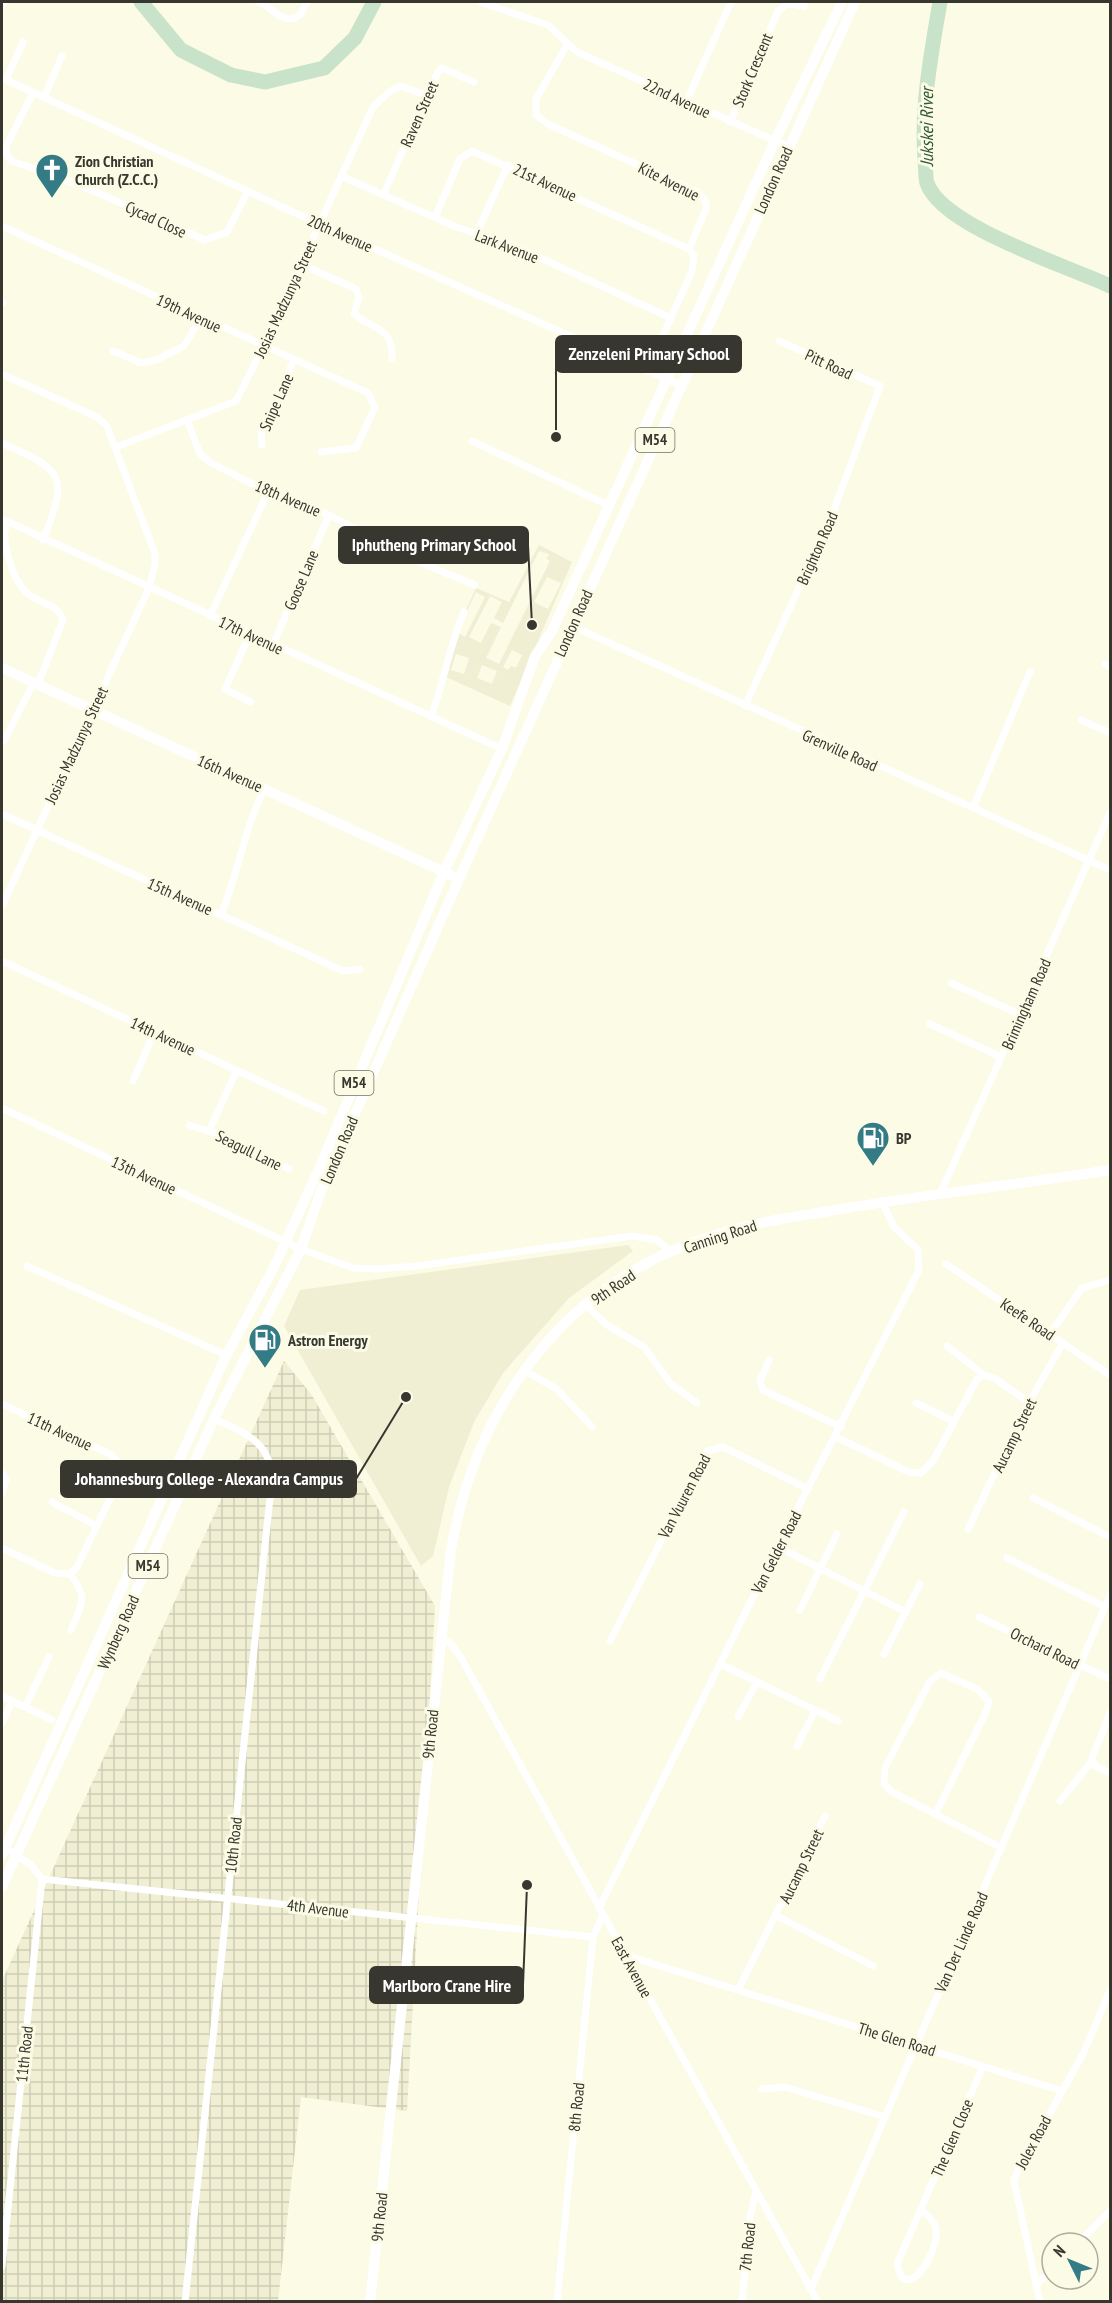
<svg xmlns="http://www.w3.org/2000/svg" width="1112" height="2303" font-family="'PT Sans Narrow',sans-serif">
  <defs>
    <pattern id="industrial-grid" width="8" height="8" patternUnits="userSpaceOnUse" patternTransform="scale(1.5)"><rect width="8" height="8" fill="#f0efd4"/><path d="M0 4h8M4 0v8" fill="none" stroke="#ceceb6"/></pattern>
  </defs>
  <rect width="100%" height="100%" fill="#fbfbe6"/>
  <g fill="#f0efd4" fill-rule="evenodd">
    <path d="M539 545 572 562 510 706 446 677 456 632 476 588 509 602ZM539 551 549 554 547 559 550 561 499 664 486 658 501 627 491 623 481 643 469 637 490 596 502 602 494 618 503 623ZM547 577 561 583 548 609 534 602ZM476 592 485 597 465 637 457 632ZM512 650 522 655 516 668 511 666 508 670 503 667ZM456 654 469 658 464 674 451 670ZM482 665 497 671 492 684 477 678Z"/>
    <polygon points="628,1245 633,1251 569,1298 503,1373 474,1422 449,1487 433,1556 421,1566 284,1326 300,1290"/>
  </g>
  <polygon fill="url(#industrial-grid)" points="284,1361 311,1394 435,1606 407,2111 301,2097 278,2301 2,2302 2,1981"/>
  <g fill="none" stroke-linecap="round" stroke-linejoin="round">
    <g stroke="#c9e3ca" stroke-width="15">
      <polyline points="141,2 181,50 231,75 265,82 324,68 355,38 374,2"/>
      <path d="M940 2C931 54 921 107 925 160 926 167 925 176 927 183 942 227 1068 266 1110 286"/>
    </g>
    <g stroke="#fff" stroke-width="7">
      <path d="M259 2C274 8 283 27 300 15L307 2"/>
      <polyline points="480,2 548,25 577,52 789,147"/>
      <polyline points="567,45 536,99 536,115 548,124 697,192 706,202 706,209 689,249 694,255 692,271 647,371"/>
      <polyline points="2,78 319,224 680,385"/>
      <polyline points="6,80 23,42"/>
      <polyline points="33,93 6,147 7,155 12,161 82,186 205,240 227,232 248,191"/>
      <polyline points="44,98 62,56"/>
      <polyline points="686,102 731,2"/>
      <polyline points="730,122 778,11 787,4 804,6"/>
      <polyline points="341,176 456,227 512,245 671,318"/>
      <polyline points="384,193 438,72 442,68 474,82"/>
      <polyline points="435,217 460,159 472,151 689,249"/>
      <polyline points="2,226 368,393 375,407 356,448 321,452"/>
      <polyline points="476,234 508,165"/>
      <path d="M301 264 356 289 359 297 354 314C373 330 393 326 392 358"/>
      <polyline points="2,302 3,303"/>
      <polyline points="113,351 141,363 156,360 184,346 201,318"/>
      <polyline points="2,374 97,417 107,426 155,554 155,564 149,588 2,906"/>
      <polyline points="187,420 200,454 211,463 268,492 329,515 424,564 475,585"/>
      <polyline points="472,441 610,506"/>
      <path d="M2 443C64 471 69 475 43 540"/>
      <polyline points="262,445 261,431 294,360"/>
      <polyline points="116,447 236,401 263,347 373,107 389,92 401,86 428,96"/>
      <polyline points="2,519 502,749"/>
      <path d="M7 522C0 540 12 578 26 592 38 604 57 602 63 620L38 684"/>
      <polyline points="210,616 268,492"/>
      <polyline points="572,626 1110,870"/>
      <polyline points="250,634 225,689 251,702"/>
      <polyline points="273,645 329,515"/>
      <polyline points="1105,664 1110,667"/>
      <polyline points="745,706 830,520 880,386 779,341"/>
      <path d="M431 717C444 682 449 646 464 612"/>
      <polyline points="1081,720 1110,733"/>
      <polyline points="4,741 34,682"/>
      <polyline points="973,808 1030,672"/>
      <polyline points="2,814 343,971 360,969"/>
      <path d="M221 915C238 874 244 829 264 790"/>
      <polyline points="2,961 324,1111"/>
      <polyline points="951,983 1021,1015"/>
      <polyline points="930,1024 1001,1057"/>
      <polyline points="133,1081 155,1031"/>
      <polyline points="2,1108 301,1249 353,1268 376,1269 417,1266 632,1236 657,1240 671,1252"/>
      <polyline points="189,1125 215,1133 289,1169"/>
      <polyline points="209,1131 237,1070"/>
      <polyline points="940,1194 1110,813"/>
      <polyline points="946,1264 1110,1375"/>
      <polyline points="27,1266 226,1355"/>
      <polyline points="586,1305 607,1325 644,1347 671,1384 697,1403"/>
      <polyline points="1050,1334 1082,1288 1110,1280"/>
      <polyline points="947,1346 984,1375"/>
      <polyline points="769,1360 760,1381 763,1390 841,1427"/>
      <polyline points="525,1371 557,1389 592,1427"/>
      <polyline points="916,1403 953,1421"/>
      <polyline points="2,1404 110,1454 119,1463 119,1480 77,1567 70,1574"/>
      <polyline points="836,1437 909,1472 921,1473 933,1461 977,1379 984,1375 994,1378 1029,1402"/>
      <polyline points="2,1472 6,1480 2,1494"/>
      <polyline points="1033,1498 1110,1537"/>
      <polyline points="52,1502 97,1526"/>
      <polyline points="968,1529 1029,1402 1063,1343"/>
      <polyline points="778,1547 906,1612"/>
      <polyline points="2,1548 55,1573 70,1574"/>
      <polyline points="1007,1558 1105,1607"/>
      <path d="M70 1574C89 1599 82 1603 71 1630"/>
      <polyline points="800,1610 837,1534"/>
      <polyline points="979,1617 1110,1679"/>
      <polyline points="440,1638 450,1643 460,1656 818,2302"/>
      <polyline points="610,1641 707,1451 723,1447 808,1489"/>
      <polyline points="884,1654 920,1584"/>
      <polyline points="720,1664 838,1721"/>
      <polyline points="820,1679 904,1512"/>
      <polyline points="2,1696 52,1720"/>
      <polyline points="25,1707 49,1657"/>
      <polyline points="1110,1713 1092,1758 1095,1766 1110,1773"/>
      <polyline points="738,1717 757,1682"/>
      <polyline points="2,1723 12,1701"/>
      <polyline points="797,1746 815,1711"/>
      <polyline points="1060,1801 1092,1761"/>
      <polyline points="936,1813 986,1712 989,1701 977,1689 941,1673 930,1681 885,1768 884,1784 892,1792 1002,1848"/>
      <polyline points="42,1879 593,1937"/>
      <polyline points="599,1908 778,1547 919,1270 918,1250 894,1227 882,1202"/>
      <polyline points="777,1916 873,1966"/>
      <polyline points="625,1955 1062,2091"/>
      <polyline points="738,1990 825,1816"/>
      <polyline points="762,2089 785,2087 885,2117"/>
      <path d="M922 2211C929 2216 935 2222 936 2230 938 2245 923 2279 906 2280L901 2277 897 2264 983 2066"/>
      <polyline points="1078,2243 1110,2211"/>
      <polyline points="2,2266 42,1879 31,1865 3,1846"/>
      <polyline points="1036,2285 1052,2269"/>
      <polyline points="811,2289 1110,1595"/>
      <path d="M185 2302 272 1479C271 1442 244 1432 214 1419"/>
      <polyline points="557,2302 593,1937 603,1915"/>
      <polyline points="742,2302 750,2217 756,2192"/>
      <polyline points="1040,2302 1014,2181 1018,2170 1083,2054 1110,1990"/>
    </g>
    <g stroke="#fff" stroke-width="10">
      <polyline points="2,4 3,2"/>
      <polyline points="2,668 459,879"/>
      <path d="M370 2302 451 1550C476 1405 564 1284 708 1237 751 1222 796 1217 841 1209 931 1194 1021 1184 1110 1170"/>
    </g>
    <g stroke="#fff" stroke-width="10">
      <polyline points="2,1855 225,1358 273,1269 319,1169 444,872 502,749 535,656 552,631 775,141 842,2"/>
      <polyline points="2,1887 214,1419 301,1249 321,1191 459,879 855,2"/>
    </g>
  </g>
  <defs>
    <g id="church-pin" transform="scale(1.725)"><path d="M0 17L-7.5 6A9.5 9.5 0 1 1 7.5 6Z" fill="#347c85" stroke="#fbfbe6"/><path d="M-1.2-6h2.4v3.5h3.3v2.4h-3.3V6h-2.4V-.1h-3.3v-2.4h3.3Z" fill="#fff"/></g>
    <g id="fuel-pin" transform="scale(1.725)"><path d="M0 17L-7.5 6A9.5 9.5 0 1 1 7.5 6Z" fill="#347c85" stroke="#fbfbe6"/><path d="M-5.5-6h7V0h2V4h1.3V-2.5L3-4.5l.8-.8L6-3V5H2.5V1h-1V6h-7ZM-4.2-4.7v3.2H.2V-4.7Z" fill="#fff"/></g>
  </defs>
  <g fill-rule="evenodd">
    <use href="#church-pin" x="52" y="170"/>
    <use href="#fuel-pin" x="873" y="1138"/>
    <use href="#fuel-pin" x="265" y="1340"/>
  </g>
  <g text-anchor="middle" stroke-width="6" stroke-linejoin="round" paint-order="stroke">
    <g fill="#fbfbe6" stroke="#727266" stroke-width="1.5">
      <rect x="635.5" y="428" width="39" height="24" rx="4.5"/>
      <rect x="334.5" y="1071" width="39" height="24" rx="4.5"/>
      <rect x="128.5" y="1554" width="39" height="24" rx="4.5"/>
    </g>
    <g font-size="15" font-weight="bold" fill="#37372f">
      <text x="655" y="445">M54</text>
      <text x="354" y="1088">M54</text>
      <text x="148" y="1571">M54</text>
    </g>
    <g font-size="16" fill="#37372f" stroke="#fbfbe6">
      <text transform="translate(752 70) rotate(-67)" y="6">Stork Crescent</text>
      <text transform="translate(677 98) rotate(25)" y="6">22nd Avenue</text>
      <text transform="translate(419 114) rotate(-66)" y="6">Raven Street</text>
      <text transform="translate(773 180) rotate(-66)" y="6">London Road</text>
      <text transform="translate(669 181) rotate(27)" y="6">Kite Avenue</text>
      <text transform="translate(545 182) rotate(25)" y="6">21st Avenue</text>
      <text transform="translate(156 219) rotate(25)" y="6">Cycad Close</text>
      <text transform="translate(340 233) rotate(24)" y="6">20th Avenue</text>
      <text transform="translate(507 246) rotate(21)" y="6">Lark Avenue</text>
      <text transform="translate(285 299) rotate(-65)" y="6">Josias Madzunya Street</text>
      <text transform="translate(189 313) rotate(25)" y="6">19th Avenue</text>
      <text transform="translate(829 364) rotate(25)" y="6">Pitt Road</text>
      <text transform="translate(276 402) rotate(-66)" y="6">Snipe Lane</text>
      <text transform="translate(288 498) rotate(23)" y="6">18th Avenue</text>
      <text transform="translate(817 548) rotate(-66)" y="6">Brighton Road</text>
      <text transform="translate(301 580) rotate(-67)" y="6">Goose Lane</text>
      <text transform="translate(573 623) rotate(-66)" y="6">London Road</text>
      <text transform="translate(251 635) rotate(25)" y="6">17th Avenue</text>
      <text transform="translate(76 745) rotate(-65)" y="6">Josias Madzunya Street</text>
      <text transform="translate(840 750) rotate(24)" y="6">Grenville Road</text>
      <text transform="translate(230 773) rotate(24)" y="6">16th Avenue</text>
      <text transform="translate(180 896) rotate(24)" y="6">15th Avenue</text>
      <text transform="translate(1026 1004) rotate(-66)" y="6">Brimingham Road</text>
      <text transform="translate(163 1036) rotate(25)" y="6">14th Avenue</text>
      <text transform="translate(249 1150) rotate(26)" y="6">Seagull Lane</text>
      <text transform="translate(339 1150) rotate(-67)" y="6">London Road</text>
      <text transform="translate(144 1175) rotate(25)" y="6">13th Avenue</text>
      <text transform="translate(720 1236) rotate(-18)" y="6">Canning Road</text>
      <text transform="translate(613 1287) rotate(-34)" y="6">9th Road</text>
      <text transform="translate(1028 1319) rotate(34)" y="6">Keefe Road</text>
      <text transform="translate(60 1431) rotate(25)" y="6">11th Avenue</text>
      <text transform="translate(1014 1435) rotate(-64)" y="6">Aucamp Street</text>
      <text transform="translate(684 1496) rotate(-62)" y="6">Van Vuuren Road</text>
      <text transform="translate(776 1552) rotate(-63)" y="6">Van Gelder Road</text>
      <text transform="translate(118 1632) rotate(-66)" y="6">Wynberg Road</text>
      <text transform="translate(1045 1648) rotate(26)" y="6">Orchard Road</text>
      <text transform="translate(430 1734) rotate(-84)" y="6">9th Road</text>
      <text transform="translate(233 1845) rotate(-84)" y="6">10th Road</text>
      <text transform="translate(801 1866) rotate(-64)" y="6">Aucamp Street</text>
      <text transform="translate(318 1908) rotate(7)" y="6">4th Avenue</text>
      <text transform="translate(961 1942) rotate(-66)" y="6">Van Der Linde Road</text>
      <text transform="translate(632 1967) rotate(61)" y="6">East Avenue</text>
      <text transform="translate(897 2039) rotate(17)" y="6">The Glen Road</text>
      <text transform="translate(24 2054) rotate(-84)" y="6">11th Road</text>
      <text transform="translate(576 2107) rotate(-84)" y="6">8th Road</text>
      <text transform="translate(952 2138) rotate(-67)" y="6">The Glen Close</text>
      <text transform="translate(1033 2142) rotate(-62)" y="6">Jolex Road</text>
      <text transform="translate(379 2217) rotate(-84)" y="6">9th Road</text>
      <text transform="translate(747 2247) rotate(-84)" y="6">7th Road</text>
    </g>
    <g font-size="16" font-weight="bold" fill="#37372f" stroke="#fbfbe6" text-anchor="start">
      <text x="75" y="167">Zion Christian<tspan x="75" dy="18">Church (Z.C.C.)</tspan></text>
      <text x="896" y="1144">BP</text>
      <text x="288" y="1346">Astron Energy</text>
    </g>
    <g font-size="18" font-style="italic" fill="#315834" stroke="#fbfbe6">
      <text transform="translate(927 127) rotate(-90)" y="6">Jukskei River</text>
    </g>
  </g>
  <path fill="none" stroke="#37372f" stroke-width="2" d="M556 437L556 354M532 625L528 545M406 1397L356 1479M527 1885L523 1985"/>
  <g fill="#37372f" stroke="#fbfbe6" stroke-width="2">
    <circle cx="556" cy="437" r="6"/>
    <circle cx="532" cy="625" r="6"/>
    <circle cx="406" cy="1397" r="6"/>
    <circle cx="527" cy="1885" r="6"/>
  </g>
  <g fill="#37372f" stroke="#37372f" stroke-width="2">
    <rect x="556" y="336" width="185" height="36" rx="6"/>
    <rect x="339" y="527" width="189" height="36" rx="6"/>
    <rect x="61" y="1461" width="295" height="36" rx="6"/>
    <rect x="370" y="1967" width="153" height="36" rx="6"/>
  </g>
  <g font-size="18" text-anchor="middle" font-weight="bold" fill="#fff">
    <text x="649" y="360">Zenzeleni Primary School</text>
    <text x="434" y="551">Iphutheng Primary School</text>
    <text x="209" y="1485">Johannesburg College - Alexandra Campus</text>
    <text x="447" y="1992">Marlboro Crane Hire</text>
  </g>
  <rect width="1112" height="2303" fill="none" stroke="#37372f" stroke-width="6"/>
  <g transform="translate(1070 2261) rotate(313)"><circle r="28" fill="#fbfbe6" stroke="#adad9d" stroke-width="1.5"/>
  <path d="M0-4.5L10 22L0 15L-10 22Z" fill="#347c85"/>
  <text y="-9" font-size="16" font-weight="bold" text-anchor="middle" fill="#37372f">N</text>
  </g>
</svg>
